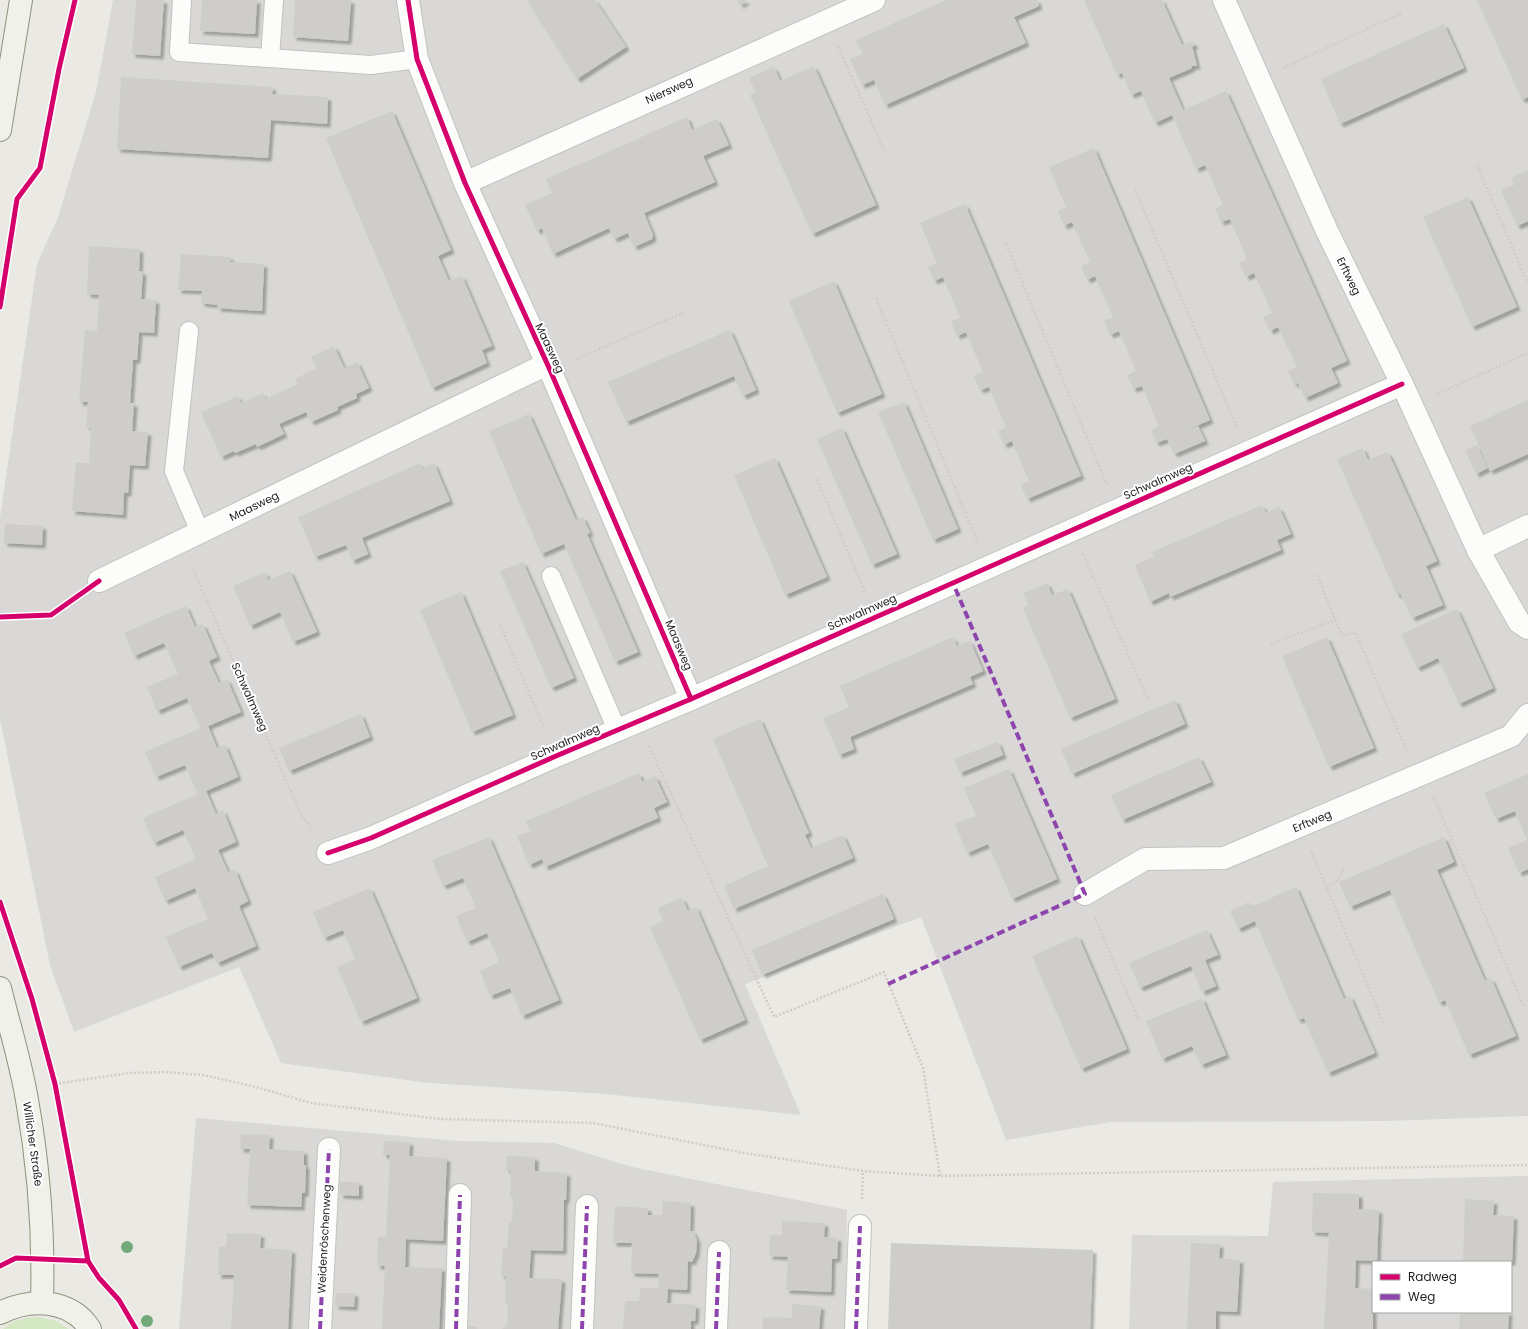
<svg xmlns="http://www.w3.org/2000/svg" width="1528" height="1329" font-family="Poppins,sans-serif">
  <defs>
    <filter id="shadow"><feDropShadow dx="3.5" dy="3.5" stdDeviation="1" flood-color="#0004"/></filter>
  </defs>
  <rect width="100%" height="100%" fill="#eae9e4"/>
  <g fill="#d9d8d6" fill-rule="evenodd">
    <polygon points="113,0 1528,0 1528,1116 1386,1121 1110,1122 1006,1140 921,917 745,984 801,1115 606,1094 429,1083 281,1063 239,967 74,1032 50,965 0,719 0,518 37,264 58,217 96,92"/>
    <polygon points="196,1118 458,1141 554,1143 632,1167 847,1210 846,1329 179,1329"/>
    <path d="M1528 1176V1329H1129L1132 1235 1268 1236 1273 1182ZM1373 1262H1511V1312H1373Z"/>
  </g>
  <path fill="#d3e7c3" d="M39 1317 56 1321 69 1329H3C13 1319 26 1318 39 1317Z"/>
  <g fill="#cecdc9" filter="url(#shadow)">
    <polygon points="136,0 164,0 160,56 132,54"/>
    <polygon points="202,0 257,0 255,34 200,31"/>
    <polygon points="295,0 351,0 348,41 293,37"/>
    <polygon points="527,0 595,0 626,47 577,79"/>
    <polygon points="738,0 747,0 740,5"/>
    <polygon points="946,0 1037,0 1039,6 1014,17 1026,43 885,105 874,80 862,85 850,59 863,54 856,40"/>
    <polygon points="1084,0 1162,0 1182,45 1192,41 1195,46 1192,46 1197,66 1191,66 1192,68 1169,78 1183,110 1226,91 1347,361 1331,368 1338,383 1305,398 1298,383 1294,384 1288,371 1297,367 1278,327 1270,331 1263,317 1272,313 1254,273 1246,277 1239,263 1247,259 1230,219 1221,222 1215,209 1223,205 1205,165 1196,169 1172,115 1155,123 1141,91 1131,95 1122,73 1117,75"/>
    <polygon points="1477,0 1528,0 1528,97 1522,100"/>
    <polygon points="1444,24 1464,68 1340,124 1321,79"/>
    <polygon points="814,66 876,205 812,234 750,95 756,92 749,78 774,67 780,81"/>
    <polygon points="121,77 273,87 272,94 328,97 327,124 271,120 268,158 117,149"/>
    <polygon points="392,111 451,250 438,256 449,281 462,276 492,346 482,350 487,363 432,388 326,138"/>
    <polygon points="687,117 692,130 717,119 729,145 703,156 715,182 644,213 653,235 652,239 634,247 628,233 614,239 609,228 553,254 542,228 537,231 525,205 552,193 546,179"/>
    <polygon points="1094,148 1210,420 1182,432 1198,426 1205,441 1174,454 1167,439 1156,443 1151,430 1159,426 1142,386 1133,389 1127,375 1136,371 1119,331 1110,335 1104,320 1113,317 1095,276 1087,280 1081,266 1090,262 1072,222 1064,226 1058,211 1066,207 1049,167"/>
    <polygon points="1528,170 1528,221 1517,226 1501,190 1514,185 1511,178"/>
    <polygon points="1468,197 1517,307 1472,327 1423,217"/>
    <polygon points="965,204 1081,476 1027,499 1021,485 1029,481 1012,441 1004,445 998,431 1006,427 989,387 980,390 974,376 983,372 966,332 957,336 951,321 960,318 943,277 934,281 928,267 937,263 920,223"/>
    <polygon points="89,246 140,249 139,271 143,272 141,299 156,300 154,333 139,332 137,360 133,360 130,403 134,403 132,431 148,432 145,466 130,465 128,493 124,493 123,515 72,511 76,463 89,463 91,428 86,427 88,402 79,402 85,330 97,331 99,295 87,294"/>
    <polygon points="181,254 231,257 230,262 264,264 262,311 217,308 218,305 201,303 202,291 178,290"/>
    <polygon points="834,281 882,394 837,413 789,301"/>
    <polygon points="730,330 756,390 743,396 734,376 626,422 608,382"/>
    <polygon points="334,346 344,368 357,362 369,388 356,394 357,398 337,407 338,410 311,422 306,412 279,424 284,434 257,447 256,444 235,453 234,451 221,457 201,412 238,396 241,403 263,393 265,399 298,384 295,379 317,368 311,357"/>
    <polygon points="1528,400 1528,454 1490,471 1470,426"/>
    <polygon points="904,402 958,529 933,540 878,412"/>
    <polygon points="529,414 576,520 583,517 590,533 587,534 638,652 615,662 564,544 541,554 489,431"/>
    <polygon points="842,428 897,554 872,565 817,439"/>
    <polygon points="1477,445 1488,468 1476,474 1465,450"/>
    <polygon points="1363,448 1368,460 1388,452 1437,561 1426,566 1443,605 1412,618 1400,593 1397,595 1337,459"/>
    <polygon points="775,458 827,577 785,595 734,475"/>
    <polygon points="420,463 422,469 434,463 450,501 362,538 368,554 352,561 346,545 315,557 298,517"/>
    <polygon points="1262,505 1266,513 1279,507 1291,534 1277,540 1281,550 1170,597 1169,593 1150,602 1135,565 1154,557 1152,552"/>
    <polygon points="5,524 43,526 42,545 4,543"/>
    <polygon points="523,562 574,678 551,688 500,571"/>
    <polygon points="290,571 317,632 293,642 280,612 250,626 233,586 265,572 268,580"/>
    <polygon points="1047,583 1052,595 1068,589 1115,699 1070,718 1023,608 1029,605 1023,593"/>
    <polygon points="461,592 513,715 472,732 420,610"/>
    <polygon points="186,606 195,627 203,624 217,657 209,661 219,683 227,679 241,712 208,726 217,748 225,745 238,777 206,791 216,814 223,810 236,842 218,850 228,872 235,870 248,901 239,906 256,946 217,963 212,953 179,967 166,937 208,919 195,888 165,901 155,877 196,859 183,830 154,843 143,818 198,794 185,765 156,777 145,752 201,728 187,698 157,711 147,687 178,674 164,643 134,656 124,633"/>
    <polygon points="1457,609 1493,688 1459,704 1438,658 1417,668 1401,634"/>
    <polygon points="953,637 957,646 970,641 983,671 970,677 973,684 850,737 854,749 839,755 823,718 849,707 840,686"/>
    <polygon points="1327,637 1374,748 1329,767 1282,656"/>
    <polygon points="1175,700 1185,724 1072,774 1061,749"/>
    <polygon points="361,714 370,737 289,771 279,748"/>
    <polygon points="760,719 809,833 805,835 811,848 843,835 853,858 734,909 724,886 768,866 713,739"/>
    <polygon points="998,742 1003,755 960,773 954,759"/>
    <polygon points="1199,757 1211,782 1122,820 1111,795"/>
    <polygon points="1009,769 1057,879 1012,899 988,844 967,853 955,824 976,816 964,788"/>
    <polygon points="639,773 642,782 655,776 667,802 654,808 658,818 545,867 542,859 529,865 517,836 530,831 526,821"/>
    <polygon points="1528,774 1528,869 1519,873 1508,848 1527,840 1515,811 1496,819 1484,793"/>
    <polygon points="489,837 559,1000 522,1016 510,988 490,996 480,971 499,962 487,933 467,942 456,916 476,908 463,878 443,886 432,860"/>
    <polygon points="1444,837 1454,862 1437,870 1485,981 1491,978 1516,1036 1469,1055 1445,1000 1439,1003 1390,890 1350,907 1339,882"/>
    <polygon points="1296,887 1344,999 1350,996 1375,1053 1328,1073 1304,1018 1298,1020 1255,921 1238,929 1230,911 1249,902 1251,907"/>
    <polygon points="370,888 417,998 361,1022 337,967 355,959 343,930 324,938 313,912"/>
    <polygon points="883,894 894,919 762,975 752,950"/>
    <polygon points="682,898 688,911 696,907 745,1020 700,1040 650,927 663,921 658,908"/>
    <polygon points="1207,930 1218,955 1205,960 1216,986 1202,992 1191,966 1140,988 1129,963"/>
    <polygon points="1078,936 1127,1049 1081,1069 1032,956"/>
    <polygon points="1202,998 1226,1055 1201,1065 1192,1046 1162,1059 1146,1021"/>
    <polygon points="241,1134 270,1135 269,1149 304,1151 304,1165 306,1165 305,1193 302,1193 301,1207 247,1205 250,1149 240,1149"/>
    <polygon points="384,1141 410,1142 409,1156 447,1158 443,1241 406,1239 405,1267 442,1268 439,1329 382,1329 385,1266 377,1266 378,1237 386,1237 390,1155 383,1155"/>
    <polygon points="507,1156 535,1157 535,1171 567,1173 566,1200 564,1200 563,1251 531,1250 529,1278 562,1279 558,1329 503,1329 503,1327 507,1327 508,1304 505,1304 506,1276 501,1276 503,1248 507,1248 509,1221 512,1221 513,1197 510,1197 511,1170 506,1170"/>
    <polygon points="340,1182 359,1182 359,1196 340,1195"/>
    <polygon points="1313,1193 1359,1194 1359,1209 1379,1210 1377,1261 1356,1260 1355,1288 1373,1289 1373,1329 1324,1329 1329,1233 1312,1232"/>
    <polygon points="1465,1199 1494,1201 1493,1215 1514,1216 1512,1262 1463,1262"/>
    <polygon points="663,1201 691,1203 690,1231 693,1231 697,1240 696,1253 692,1262 688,1261 687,1290 668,1289 667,1303 696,1305 695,1321 691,1321 691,1329 623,1329 625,1301 639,1301 640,1288 658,1288 659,1274 631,1273 632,1243 613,1243 615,1206 648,1208 648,1215 662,1215"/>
    <polygon points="782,1221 825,1223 824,1237 838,1238 837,1259 832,1259 831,1292 786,1290 788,1257 769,1256 770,1235 782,1235"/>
    <polygon points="227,1233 261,1234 260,1248 292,1250 288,1329 231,1329 234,1275 218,1275 219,1247 226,1247"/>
    <polygon points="891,1243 1093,1250 1090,1329 888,1329"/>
    <polygon points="1191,1243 1220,1244 1219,1258 1240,1260 1237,1312 1216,1311 1216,1329 1187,1329"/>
    <polygon points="336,1293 355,1293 354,1307 335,1306"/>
    <polygon points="792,1304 821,1306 819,1329 763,1329 763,1317 792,1318"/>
    <polygon points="1460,1312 1509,1312 1508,1329 1459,1329"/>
    <polygon points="462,1326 477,1327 477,1329 462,1329"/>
  </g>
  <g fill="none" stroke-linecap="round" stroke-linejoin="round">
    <g stroke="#c3c2c0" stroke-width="20">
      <g id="lane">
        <polyline points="182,0 179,52 371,65 417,59"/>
        <polyline points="270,58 274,0"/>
        <polyline points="189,331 174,471 200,532"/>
        <polyline points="551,576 617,730"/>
      </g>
    </g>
    <g stroke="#c3c2c0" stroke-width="24">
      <g id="street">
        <polyline points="408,0 417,59 465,183 550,370 691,699"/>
        <polyline points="1224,0 1327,231 1402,384 1478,550 1519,622 1528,628"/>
        <polyline points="465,183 874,0"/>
        <polyline points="1478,550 1528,526"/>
        <polyline points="99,581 547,364"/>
        <polyline points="328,853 371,838 556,756 691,699 1402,384"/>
        <polyline points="1085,894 1145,859 1224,858 1511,736 1528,715"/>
        <polyline points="320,1329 329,1149"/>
        <polyline points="456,1329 460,1195"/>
        <polyline points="582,1329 587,1206"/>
        <polyline points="716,1329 719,1252"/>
        <polyline points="856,1329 860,1226"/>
      </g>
    </g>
    <g stroke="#8f937d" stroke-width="24">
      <g id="secondary">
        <polyline points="0,130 21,0"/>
        <path d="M0 988C9 1025 21 1063 27 1100 39 1167 44 1234 42 1302"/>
        <path d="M0 1313C29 1298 70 1298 90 1329"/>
      </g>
    </g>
    <g stroke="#d5c9c5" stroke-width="2.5" stroke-dasharray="2 2" stroke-linecap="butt">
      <polyline points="838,46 884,150"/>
      <polyline points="1283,68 1402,13"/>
      <polyline points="1477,165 1528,284"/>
      <polyline points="1135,189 1237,428"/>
      <polyline points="1006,244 1107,485"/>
      <polyline points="876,298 978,543"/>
      <polyline points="576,359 685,312"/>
      <polyline points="1437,394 1528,353"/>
      <polyline points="817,479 865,592"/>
      <polyline points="1083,554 1148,699"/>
      <polyline points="192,567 299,810 312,830"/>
      <polyline points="1317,575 1335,620"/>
      <polyline points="500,624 545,730"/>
      <polyline points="1271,644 1335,620 1343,636 1355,632 1407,751"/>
      <polyline points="649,746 774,1017 884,972 923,1068 940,1176"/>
      <polyline points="1434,798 1524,1007"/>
      <polyline points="1311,851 1384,1024"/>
      <polyline points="1326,889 1337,881 1345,868"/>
      <polyline points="1095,918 1138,1019"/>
      <polyline points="55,1084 130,1073 165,1072 203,1075 256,1087 311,1103 440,1119 593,1123 744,1153 863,1171 940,1176 1528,1165"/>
      <polyline points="862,1199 863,1171"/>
    </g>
    <use href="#lane" stroke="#fcfcfb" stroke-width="18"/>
    <use href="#street" stroke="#fcfcfb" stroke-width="22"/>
    <use href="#secondary" stroke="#f0f2e9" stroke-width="22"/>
    <g stroke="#8e44ad" stroke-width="4" stroke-dasharray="8 4" stroke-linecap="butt">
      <polyline points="888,984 1085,894 953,583"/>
      <polyline points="320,1329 329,1149"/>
      <polyline points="456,1329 460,1195"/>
      <polyline points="582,1329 587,1206"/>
      <polyline points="716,1329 719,1252"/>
      <polyline points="856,1329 860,1226"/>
    </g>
    <g stroke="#fff" stroke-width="8">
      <g id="cycleway">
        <polyline points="408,0 417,59 465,183 550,370 691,699"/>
        <polyline points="0,307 17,199 40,168 59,69 75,0"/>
        <polyline points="0,617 51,615 99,581"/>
        <polyline points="328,853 371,838 556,756 691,699 1402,384"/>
        <polyline points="0,902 32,999 55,1084 88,1261 99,1278 119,1300 136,1329"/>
        <polyline points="0,1266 16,1258 88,1261"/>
      </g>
    </g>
    <use href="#cycleway" stroke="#d6006c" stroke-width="5"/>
  </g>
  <g fill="#72a979">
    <circle cx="127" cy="1247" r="6"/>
    <circle cx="147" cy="1321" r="6"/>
  </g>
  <g text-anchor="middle" stroke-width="4" stroke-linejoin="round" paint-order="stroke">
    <g font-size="11" fill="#1c1c1c" stroke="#fff">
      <text transform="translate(669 90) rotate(-24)" y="4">Niersweg</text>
      <text transform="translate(1349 276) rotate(64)" y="4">Erftweg</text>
      <text transform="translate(550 348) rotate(65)" y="4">Maasweg</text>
      <text transform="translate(1158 481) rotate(-24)" y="4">Schwalmweg</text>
      <text transform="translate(254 506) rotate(-26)" y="4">Maasweg</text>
      <text transform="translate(862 612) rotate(-24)" y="4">Schwalmweg</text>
      <text transform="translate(679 645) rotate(67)" y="4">Maasweg</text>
      <text transform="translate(250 697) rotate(66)" y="4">Schwalmweg</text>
      <text transform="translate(565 742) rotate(-24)" y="4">Schwalmweg</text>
      <text transform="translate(1312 821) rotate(-23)" y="4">Erftweg</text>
      <text transform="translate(33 1144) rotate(82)" y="4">Willicher Straße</text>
      <text transform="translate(324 1239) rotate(-87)" y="4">Weidenröschenweg</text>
    </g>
  </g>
  <rect x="1372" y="1261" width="140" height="52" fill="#ffffff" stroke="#a4a4a4"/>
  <rect x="1380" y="1274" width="20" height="6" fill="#d6006c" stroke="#a4a4a4"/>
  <text x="1408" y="1281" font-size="12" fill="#1c1c1c">Radweg</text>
  <rect x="1380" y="1294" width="20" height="6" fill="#8e44ad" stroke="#a4a4a4"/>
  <text x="1408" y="1301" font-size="12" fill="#1c1c1c">Weg</text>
</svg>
